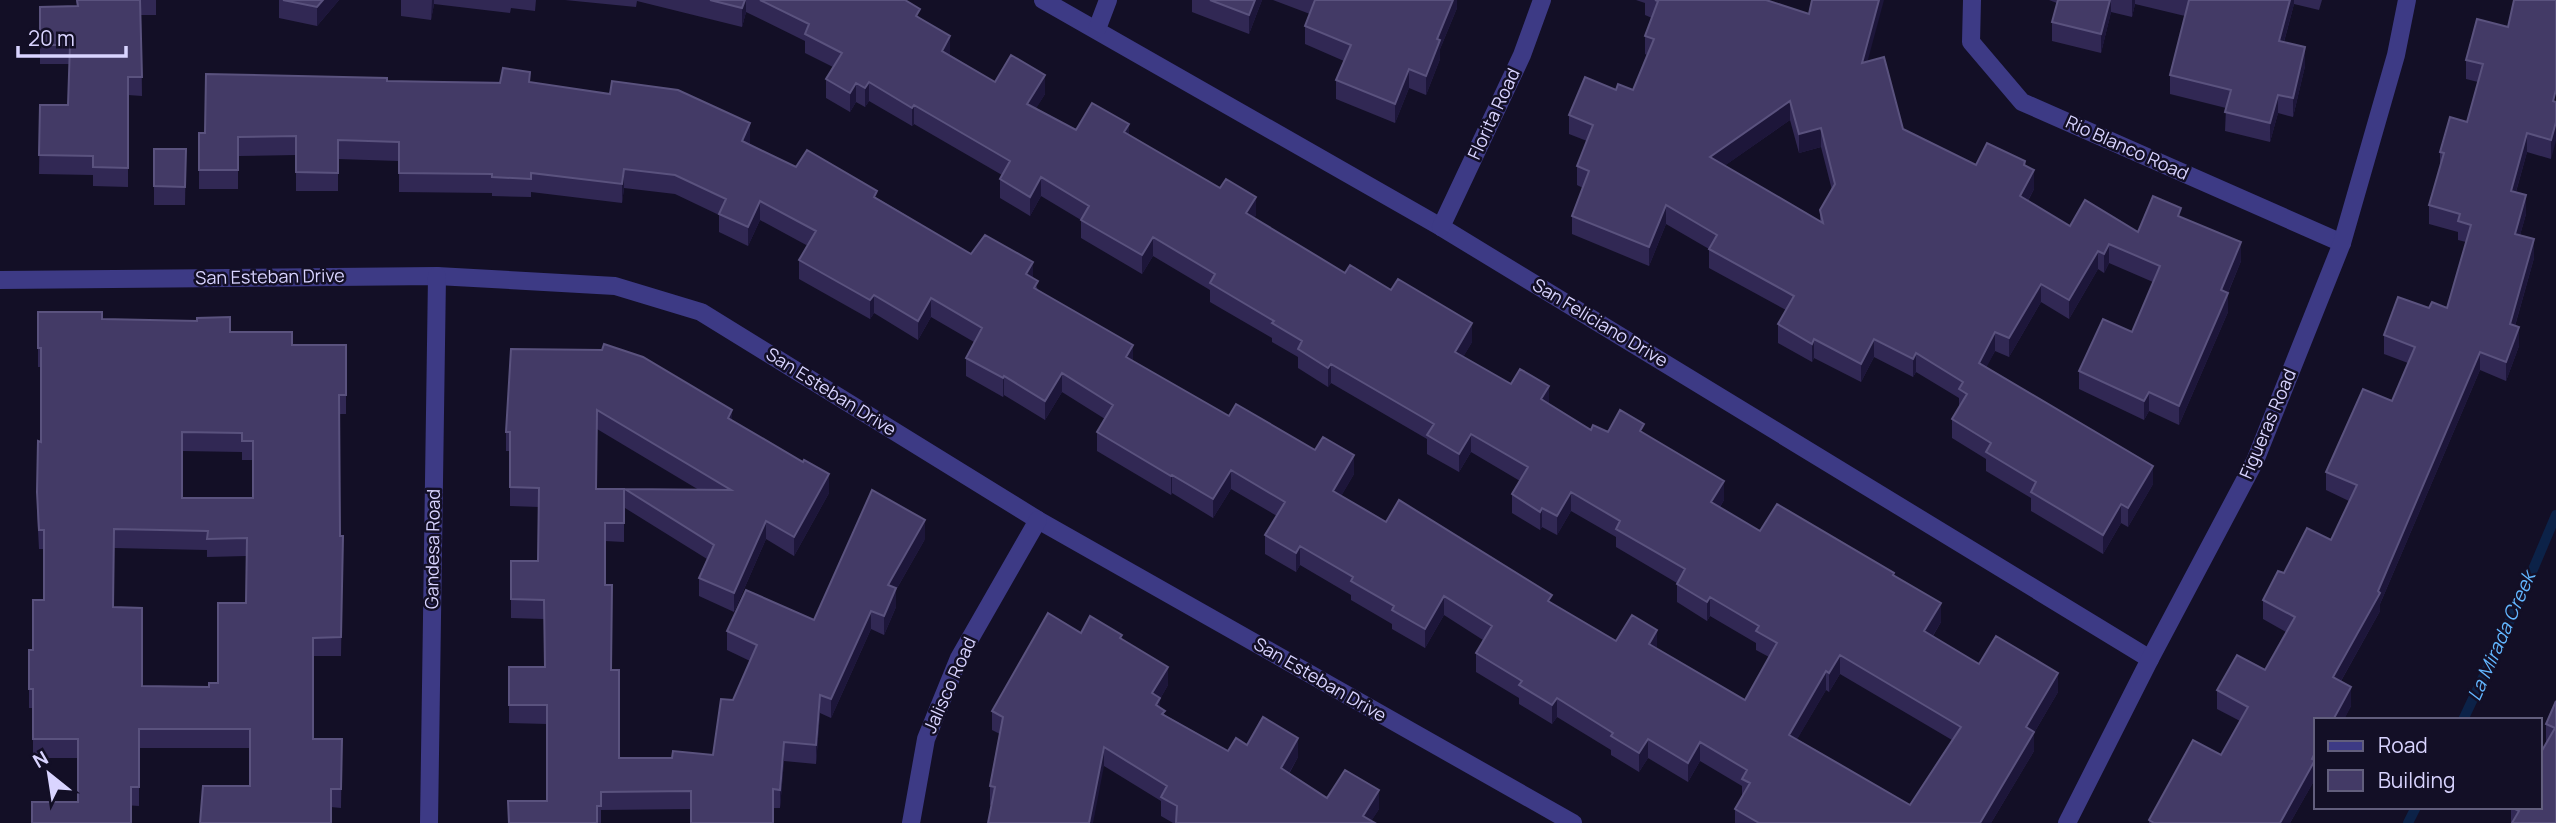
<svg xmlns="http://www.w3.org/2000/svg" width="2556" height="823" font-family="Manrope,sans-serif">
  <rect width="100%" height="100%" fill="#130f26"/>
  <g fill="none" stroke-linecap="round" stroke-linejoin="round">
    <g stroke="#0c2248" stroke-width="10">
      <polyline points="2463,720 2526,586 2556,515"/>
      <polyline points="2408,823 2416,807"/>
    </g>
    <g stroke="#3d3a85" stroke-width="18">
      <polyline points="1043,0 1441,227 2150,659"/>
      <polyline points="1972,0 1971,42 2022,102 2342,243"/>
      <polyline points="1097,29 1108,0"/>
      <polyline points="1441,227 1522,55 1542,0"/>
      <polyline points="0,280 437,276 615,286 701,312 1038,520 1573,823"/>
      <polyline points="429,823 437,276"/>
      <polyline points="911,823 926,739 959,658 1038,520"/>
      <polyline points="2067,823 2150,659 2255,461 2342,243 2396,55 2407,0"/>
    </g>
  </g>
  <g fill="#312854" fill-rule="evenodd">
    <polygon points="76,0 156,0 156,15 141,15 142,96 128,95 128,187 93,186 93,175 39,174 40,105 68,105 69,64 40,64 40,7 77,6"/>
    <polygon points="279,0 339,0 317,26 279,18"/>
    <polygon points="401,0 536,0 535,11 511,8 510,13 434,4 431,20 401,16"/>
    <path d="M565 0H905L950 55 995 82 1045 94 1036 108 1076 130 1129 135 1256 215 1254 218 1345 273 1472 342 1463 357 1511 384 1549 404 1591 430 1644 434 1724 500 1720 507 1760 531 1894 575 1941 622 1933 636 1979 664 2058 692 2034 733V751L1991 823H1735V809L1742 796V786L1700 761 1688 782 1648 758 1639 772 1611 755V750L1557 717 1552 724 1519 704V698L1476 672V653L1483 640 1444 615 1425 648 1392 629V624L1351 600V595L1300 565 1296 572 1265 554V535L1277 516 1231 489 1213 518 1172 493 1171 495 1097 451V432L1105 419 1062 392 1045 420 1004 395 1003 397 966 376V358L974 342 931 317 918 340 874 313 870 319 799 279V260L808 246 760 220 748 246 719 232V215L675 194 624 188 622 203 531 192V197L492 196V193L399 192V161L338 159V191H296V155L238 156V189H199V133H205L387 81 530 82 750 142 749 144 796 167 877 198 971 254 1033 278 1038 290 1133 361 1229 416 1354 474 1341 496 1386 522 1552 603 1616 641 1657 649 1745 700 1769 657 1756 650V643L1710 616 1707 621 1677 602V583L1616 547V537L1571 511 1557 535 1542 527 1540 530 1512 513V494L1520 481 1471 452 1459 472 1427 454V439L1331 383 1328 387 1298 368V357L1272 342V338L1210 302V290L1153 256 1142 274 1081 238V220L1041 196 1030 216 1000 198V179L1002 175 914 124 912 126 869 101 865 107 856 102 850 112 826 98V79L833 67 805 53V41L746 12 742 27 637 1 636 7ZM1840 674 1952 740 1910 805 1797 739 1826 690 1829 692Z"/>
    <polygon points="1192,0 1262,0 1249,34 1192,12"/>
    <polygon points="1273,0 1457,0 1457,8 1440,49 1440,59 1426,95 1409,88 1395,123 1336,99 1336,80 1344,61 1305,44 1305,26 1310,14"/>
    <path d="M1636 0H1766L1867 62 1903 129 1976 165 2025 166 2034 189 2028 201 2070 226 2138 232 2181 217 2241 261 2228 293V312L2179 425 2149 411 2144 420 2079 389V371L2132 332 2153 282 2109 263 2104 273 2098 269 2069 319 2041 302 2009 357 1995 351 1986 367 2153 484 2128 527 2121 523 2103 554 2031 511V498L1986 471V459L1952 438V419L1959 407V398L1916 372 1913 377 1874 357 1861 382 1814 358 1812 362 1778 343V324L1786 310 1709 268V249L1666 224 1649 266 1572 234V216L1583 188 1577 185V166L1587 141 1569 134V115L1616 90H1633L1647 55 1645 54V36L1652 18 1645 15V3ZM1790 120 1799 153 1821 147 1832 190 1820 210V221L1724 166Z"/>
    <polygon points="2049,0 2322,0 2319,10 2294,4 2284,42 2305,66 2293,117 2278,113 2270,142 2225,131 2226,108 2170,94 2170,75 2185,16 2135,4 2132,17 2111,12 2101,53 2052,41 2052,22 2057,3"/>
    <polygon points="2556,0 2551,159 2527,152 2516,192 2526,214 2520,235 2534,258 2515,326 2519,346 2506,381 2480,370 2380,604 2380,611 2341,681 2351,706 2315,772 2315,779 2290,823 2149,823 2149,820 2221,755 2240,721 2217,709 2217,690 2265,670 2286,632 2263,619 2263,600 2284,573 2331,540 2349,501 2326,490 2326,472 2392,401 2408,363 2384,354 2384,335 2429,308 2447,308 2466,242 2458,240 2458,232 2429,224 2429,205 2440,167 2440,152 2467,122 2478,82 2466,79 2466,60 2508,27"/>
    <polygon points="154,149 186,149 185,205 154,205"/>
    <path d="M38 312 230 332 292 345H346V414H339L340 536H343L341 656H313V739H342L341 808 331 807 250 786V748H139V806L78 802V758H33V708H29V650H33L44 600V549H39L37 511 38 441 41 442V367H38ZM182 451 242 452V460H253V498H182ZM114 548 207 550V557L246 556V603L218 683 209 687 142 686 113 607Z"/>
    <polygon points="511,349 732,421 829,493 794,556 766,539 734,612 699,596 699,578 707,559 625,508 625,489 699,490 597,429 596,489 624,489 624,542 605,541 605,585 619,758 672,758 713,755 733,700 750,661 727,650 727,631 814,620 925,539 896,590 896,607 884,635 871,629 831,718 820,713 816,764 784,761 780,808 601,810 601,823 508,823 547,801 547,724 509,723 509,667 545,667 544,619 511,618 511,561 538,561 539,507 510,506 510,451 506,451 506,432"/>
    <polygon points="1081,633 1122,639 1168,685 1160,699 1160,708 1165,715 1228,751 1247,745 1298,757 1289,774 1327,798 1379,809 1371,821 1375,823 1173,823 1161,816 1161,801 1104,766 990,805 990,786 1000,734 992,730 992,711"/>
    <polygon points="2556,701 2556,823 2511,823 2511,807 2546,743 2546,724"/>
  </g>
  <g fill="#1d163a">
    <polygon points="323,0 339,0 317,26 317,7"/>
    <polygon points="432,0 434,0 434,4 431,20"/>
    <polygon points="745,0 746,0 746,12 742,27 742,8"/>
    <polygon points="1255,0 1262,0 1249,34 1249,15"/>
    <polygon points="1453,0 1457,0 1457,8 1440,49 1440,59 1426,95 1426,76 1437,39"/>
    <polygon points="1879,0 1884,0 1862,82 1862,63"/>
    <polygon points="2110,0 2111,0 2111,12 2101,53 2101,34"/>
    <polygon points="2132,0 2135,0 2135,4 2132,17"/>
    <polygon points="2290,0 2294,0 2294,4 2279,60 2279,41"/>
    <polygon points="950,36 950,55 942,51"/>
    <polygon points="2305,47 2305,66 2293,117 2293,98"/>
    <polygon points="1409,69 1409,88 1395,123 1395,104"/>
    <polygon points="1045,75 1045,94 1027,123 1027,104"/>
    <polygon points="869,82 869,101 865,107 865,88"/>
    <polygon points="856,83 856,102 850,112 850,93"/>
    <polygon points="2278,95 2278,113 2270,142 2270,123"/>
    <polygon points="1790,101 1790,120 1710,176 1710,157"/>
    <polygon points="914,105 914,124 912,126 912,108"/>
    <polygon points="2556,122 2556,141 2551,159 2551,140"/>
    <polygon points="750,123 750,142 742,160 742,141"/>
    <polygon points="1129,124 1129,143 1124,132"/>
    <polygon points="1821,128 1821,147 1799,153 1799,134"/>
    <polygon points="2527,133 2527,152 2511,209 2511,191"/>
    <polygon points="624,169 624,188 622,203 622,184"/>
    <polygon points="2034,170 2034,189 2020,215 2020,196"/>
    <polygon points="1041,177 1041,196 1030,216 1030,197"/>
    <polygon points="2526,195 2526,214 2515,253 2515,234"/>
    <polygon points="1256,197 1256,215 1246,232 1246,213"/>
    <polygon points="760,201 760,220 748,246 748,227"/>
    <polygon points="1666,205 1666,224 1649,266 1649,247"/>
    <polygon points="1153,237 1153,256 1142,274 1142,255"/>
    <polygon points="2534,239 2534,258 2510,343 2510,324"/>
    <polygon points="2241,242 2241,261 2221,309 2221,290"/>
    <polygon points="2109,244 2109,263 2104,273 2104,254"/>
    <polygon points="2098,251 2098,269 2069,319 2069,300"/>
    <polygon points="1033,262 1033,281 1026,274"/>
    <polygon points="2041,284 2041,302 2009,357 2009,338"/>
    <polygon points="2228,293 2228,312 2179,425 2179,406"/>
    <polygon points="874,295 874,313 870,319 870,300"/>
    <polygon points="931,298 931,317 918,340 918,321"/>
    <polygon points="1472,323 1472,342 1455,371 1455,352"/>
    <polygon points="2519,327 2519,346 2506,381 2506,362"/>
    <polygon points="1995,332 1995,351 1979,382 1979,363"/>
    <polygon points="1814,339 1814,358 1812,362 1812,344"/>
    <polygon points="1874,339 1874,357 1861,382 1861,364"/>
    <polygon points="1133,345 1133,364 1126,357"/>
    <polygon points="2480,352 2480,370 2380,604 2380,611 2333,695 2333,677 2378,591"/>
    <polygon points="1916,353 1916,372 1913,377 1913,359"/>
    <polygon points="1331,364 1331,383 1328,387 1328,368"/>
    <polygon points="1062,373 1062,392 1045,420 1045,401"/>
    <polygon points="1004,376 1004,395 1003,397 1003,378"/>
    <polygon points="1549,386 1549,405 1541,399"/>
    <polygon points="2149,392 2149,411 2144,420 2144,401"/>
    <polygon points="732,410 732,429 728,418"/>
    <polygon points="1471,434 1471,452 1459,472 1459,454"/>
    <polygon points="1354,455 1354,474 1333,510 1333,491"/>
    <polygon points="2153,466 2153,484 2128,527 2128,508"/>
    <polygon points="1231,470 1231,489 1213,518 1213,499"/>
    <polygon points="829,474 829,493 794,556 794,537"/>
    <polygon points="1172,475 1172,493 1171,495 1171,476"/>
    <polygon points="1724,481 1724,500 1711,521 1711,502"/>
    <polygon points="1571,492 1571,511 1557,535 1557,516"/>
    <polygon points="2121,504 2121,523 2103,554 2103,535"/>
    <polygon points="1542,508 1542,527 1540,530 1540,512"/>
    <polygon points="925,520 925,539 896,590 896,607 884,635 884,616 888,585"/>
    <polygon points="766,521 766,539 734,612 734,593"/>
    <polygon points="1300,546 1300,565 1296,572 1296,553"/>
    <polygon points="1444,596 1444,615 1425,648 1425,629"/>
    <polygon points="1710,597 1710,616 1707,621 1707,602"/>
    <polygon points="1941,603 1941,622 1924,650 1924,631"/>
    <polygon points="871,611 871,629 831,718 831,699"/>
    <polygon points="1657,630 1657,649 1649,644"/>
    <polygon points="1840,655 1840,674 1829,692 1829,673"/>
    <polygon points="1168,667 1168,685 1160,699 1160,716 1152,693"/>
    <polygon points="1826,671 1826,690 1789,753 1789,735"/>
    <polygon points="2058,673 2058,692 2034,733 2034,751 1991,823 1980,823 2026,727"/>
    <polygon points="2351,687 2351,706 2344,720 2333,720"/>
    <polygon points="820,695 820,713 816,764 816,745"/>
    <polygon points="1557,698 1557,717 1552,724 1552,705"/>
    <polygon points="1298,738 1298,757 1281,787 1281,768"/>
    <polygon points="1648,739 1648,758 1639,772 1639,753"/>
    <polygon points="784,742 784,761 780,808 780,790"/>
    <polygon points="1700,742 1700,761 1688,782 1688,763"/>
    <polygon points="1104,747 1104,766 1093,823 1089,823"/>
    <polygon points="2316,751 2315,779 2290,823 2280,823"/>
    <polygon points="1379,790 1379,809 1370,823 1363,816"/>
  </g>
  <g fill="#433a66" stroke="#5a527e" stroke-width="2" fill-rule="evenodd">
    <polygon points="77,0 140,0 142,77 128,77 128,168 93,167 93,156 39,155 40,105 68,105 70,45 40,45 40,7 78,6"/>
    <polygon points="283,0 323,0 317,7"/>
    <polygon points="710,0 745,0 742,8"/>
    <path d="M760 0H905L920 9 916 16 950 36 942 51 995 82 1011 55 1045 75 1027 104 1076 130 1092 103 1129 124 1124 132 1220 188 1226 179 1256 197 1246 213 1345 273 1350 265 1391 290 1398 279 1472 323 1455 352 1511 384 1520 369 1549 386 1541 399 1591 430 1593 425 1608 432 1620 410 1644 424 1640 431 1724 481 1711 502 1760 531 1777 504 1894 573 1893 575 1941 603 1924 631 1979 664 1996 636 2058 673 2026 727 2034 732 1980 823H1759L1735 809 1750 783 1742 779 1747 770 1700 742 1688 763 1648 739 1639 753 1611 736 1613 733 1557 698 1552 705 1519 685 1522 681 1476 653 1492 626 1444 596 1425 629 1392 610 1394 606 1351 581 1353 577 1300 546 1296 553 1265 535 1285 502 1231 470 1213 499 1172 475 1171 476 1097 432 1113 405 1062 373 1045 401 1004 376 1003 378 966 358 982 328 931 298 918 321 874 295 870 300 799 260 816 231 760 201 748 227 719 214 726 199 675 175 624 169 622 184 531 173V179L492 177V174L399 173V142L338 140V173L296 172V136L238 137V170H199V133H205L206 74 387 78V81L500 83 503 68 530 72 529 82 610 94 612 81 678 90 750 123 742 141 796 167 807 150 877 191 874 197 971 254 985 235 1033 262 1026 274 1038 281 1034 288 1133 345 1126 357 1229 416 1236 404 1315 450 1323 437 1354 455 1333 491 1386 522 1399 500 1552 595 1548 601 1616 641 1632 615 1657 630 1649 644 1745 700 1777 643 1756 631 1759 626 1710 597 1707 602 1677 584 1685 569 1616 529 1620 521 1571 492 1557 516 1542 508 1540 512 1512 494 1528 467 1471 434 1459 454 1427 435 1434 424 1331 364 1328 368 1298 349 1302 341 1272 323 1274 321 1210 283 1215 274 1153 237 1142 255 1081 220 1089 206 1041 177 1030 197 1000 179 1010 161 914 105 912 108 869 82 865 88 856 83 850 93 826 79 842 53 805 34 809 24ZM1840 655 1961 727 1910 805 1789 735 1826 671 1829 673Z"/>
    <polygon points="1210,0 1255,0 1249,15"/>
    <polygon points="1315,0 1453,0 1437,39 1440,40 1426,76 1409,69 1395,104 1336,80 1351,45 1305,26"/>
    <path d="M1655 0H1766L1809 14 1812 0H1879L1862 63 1884 57 1903 129 1976 165 1987 143 2025 161 2024 165 2034 170 2020 196 2070 226 2085 200 2138 232 2153 196 2181 208 2178 216 2241 242 2221 290 2228 293 2179 406 2149 392 2144 401 2079 371 2103 319 2132 332 2160 266 2109 244 2104 254 2098 251 2069 300 2041 284 2009 338 1995 332 1979 363 2153 466 2128 508 2121 504 2103 535 2031 492 2036 482 1986 452 1991 443 1952 419 1967 394 1959 389 1963 382 1916 353 1913 359 1874 339 1861 364 1814 339 1812 344 1778 324 1794 296 1709 249 1717 235 1666 205 1649 247 1572 216 1589 171 1577 166 1593 125 1569 115 1585 77 1616 90 1618 84 1633 90 1654 39 1645 36 1658 1ZM1790 101 1799 134 1821 128 1835 184 1820 210 1823 223 1710 157Z"/>
    <polygon points="2058,0 2110,0 2101,34 2052,22"/>
    <polygon points="2189,0 2290,0 2279,41 2305,47 2293,98 2278,95 2270,123 2225,112 2231,90 2170,75"/>
    <polygon points="2514,0 2556,0 2556,90 2553,101 2556,102 2556,122 2551,140 2527,133 2511,191 2526,195 2515,234 2534,239 2510,324 2519,327 2506,362 2480,352 2378,591 2380,593 2333,677 2351,687 2333,720 2316,720 2316,751 2312,759 2315,760 2280,823 2154,823 2149,820 2193,740 2221,755 2248,707 2217,690 2237,655 2265,670 2295,617 2263,600 2278,571 2284,573 2307,528 2331,540 2357,485 2326,472 2363,389 2392,401 2415,347 2384,335 2398,297 2429,308 2432,302 2447,308 2471,225 2458,221 2460,214 2429,205 2444,153 2440,152 2450,117 2467,122 2483,64 2466,60 2477,19 2508,27"/>
    <polygon points="154,149 186,149 185,187 154,186"/>
    <path d="M38 312H102V319L197 321V318L230 317V332H292V345H346V395H339L340 536H343L341 637 313 638V739H342L341 789H331V823H200L203 786H250V729H139V787H131V823H32V802H78V739H33V689H29V650H33V600H44V530H39L37 492 38 441 41 442V348H38ZM182 432 242 433V441H253V498H182ZM114 529 208 531 207 539 247 538 246 603H218V683H209V687L142 686V608L113 607Z"/>
    <polygon points="604,344 643,357 732,410 728,418 803,462 804,460 829,474 794,537 766,521 734,593 699,578 714,545 625,489 731,490 597,410 596,489 624,489 624,523 605,523 605,585 612,585 611,670 619,670 619,758 672,758 673,751 713,755 721,699 733,700 757,645 727,631 746,590 814,620 872,490 925,520 888,585 896,588 884,616 871,611 831,699 820,695 816,745 784,742 780,790 773,789 773,823 691,823 691,791 601,792 601,806 597,806 597,823 509,823 508,801 547,801 547,705 509,705 509,667 545,667 544,600 511,599 511,561 538,561 539,488 510,487 510,432 506,432 511,349 602,350"/>
    <polygon points="1048,613 1081,633 1090,616 1122,635 1120,638 1168,667 1152,693 1160,698 1156,705 1165,711 1162,714 1228,751 1236,738 1247,745 1263,717 1298,738 1281,768 1327,798 1345,770 1379,790 1363,816 1375,823 1176,823 1177,806 1161,797 1167,786 1104,747 1089,823 988,823 995,787 990,786 1003,717 992,711"/>
    <polygon points="2556,701 2556,823 2512,823 2519,811 2511,807 2540,807 2540,754 2555,728 2546,724"/>
  </g>
  <g text-anchor="middle" stroke-width="5" stroke-linejoin="round" paint-order="stroke">
    <g font-size="18" fill="#d9d4ff" stroke="#130f26">
      <text transform="translate(1494 114) rotate(-65)" y="6">Florita Road</text>
      <text transform="translate(2127 148) rotate(24)" y="6">Rio Blanco Road</text>
      <text transform="translate(270 277) rotate(-1)" y="6">San Esteban Drive</text>
      <text transform="translate(1600 323) rotate(31)" y="6">San Feliciano Drive</text>
      <text transform="translate(831 392) rotate(32)" y="6">San Esteban Drive</text>
      <text transform="translate(2268 424) rotate(-67)" y="6">Figueras Road</text>
      <text transform="translate(433 549) rotate(-89)" y="6">Gandesa Road</text>
      <text transform="translate(1320 680) rotate(30)" y="6">San Esteban Drive</text>
      <text transform="translate(950 685) rotate(-66)" y="6">Jalisco Road</text>
    </g>
    <g font-size="19" font-style="italic" fill="#62b6ff" stroke="#130f26">
      <text transform="translate(2501 636) rotate(-66)" y="7">La Mirada Creek</text>
    </g>
  </g>
  <rect x="2314" y="718" width="228" height="91" fill="#130f26" stroke="#625e7d" stroke-width="2"/>
  <rect x="2328" y="741" width="35" height="10" fill="#3d3a85" stroke="#625e7d" stroke-width="2"/>
  <text x="2378" y="753" font-size="21" fill="#d9d4ff">Road</text>
  <rect x="2328" y="770" width="35" height="21" fill="#433a66" stroke="#625e7d" stroke-width="2"/>
  <text x="2378" y="788" font-size="21" fill="#d9d4ff">Building</text>
  <g transform="translate(49 774) rotate(330)" stroke="#130f26" stroke-width="5" paint-order="stroke">
  <path d="M0-5L12 26L0 18L-12 26Z" fill="#d9d4ff"/>
  <text y="-10" font-size="19" font-weight="bold" text-anchor="middle" fill="#d9d4ff">N</text>
  </g>
  <path d="M18 46v10h108v-10" fill="none" stroke="#d9d4ff" stroke-width="3.5"/>
  <text x="28" y="46" font-size="21" fill="#d9d4ff" stroke="#130f26" stroke-width="5" paint-order="stroke">20 m</text>
</svg>
